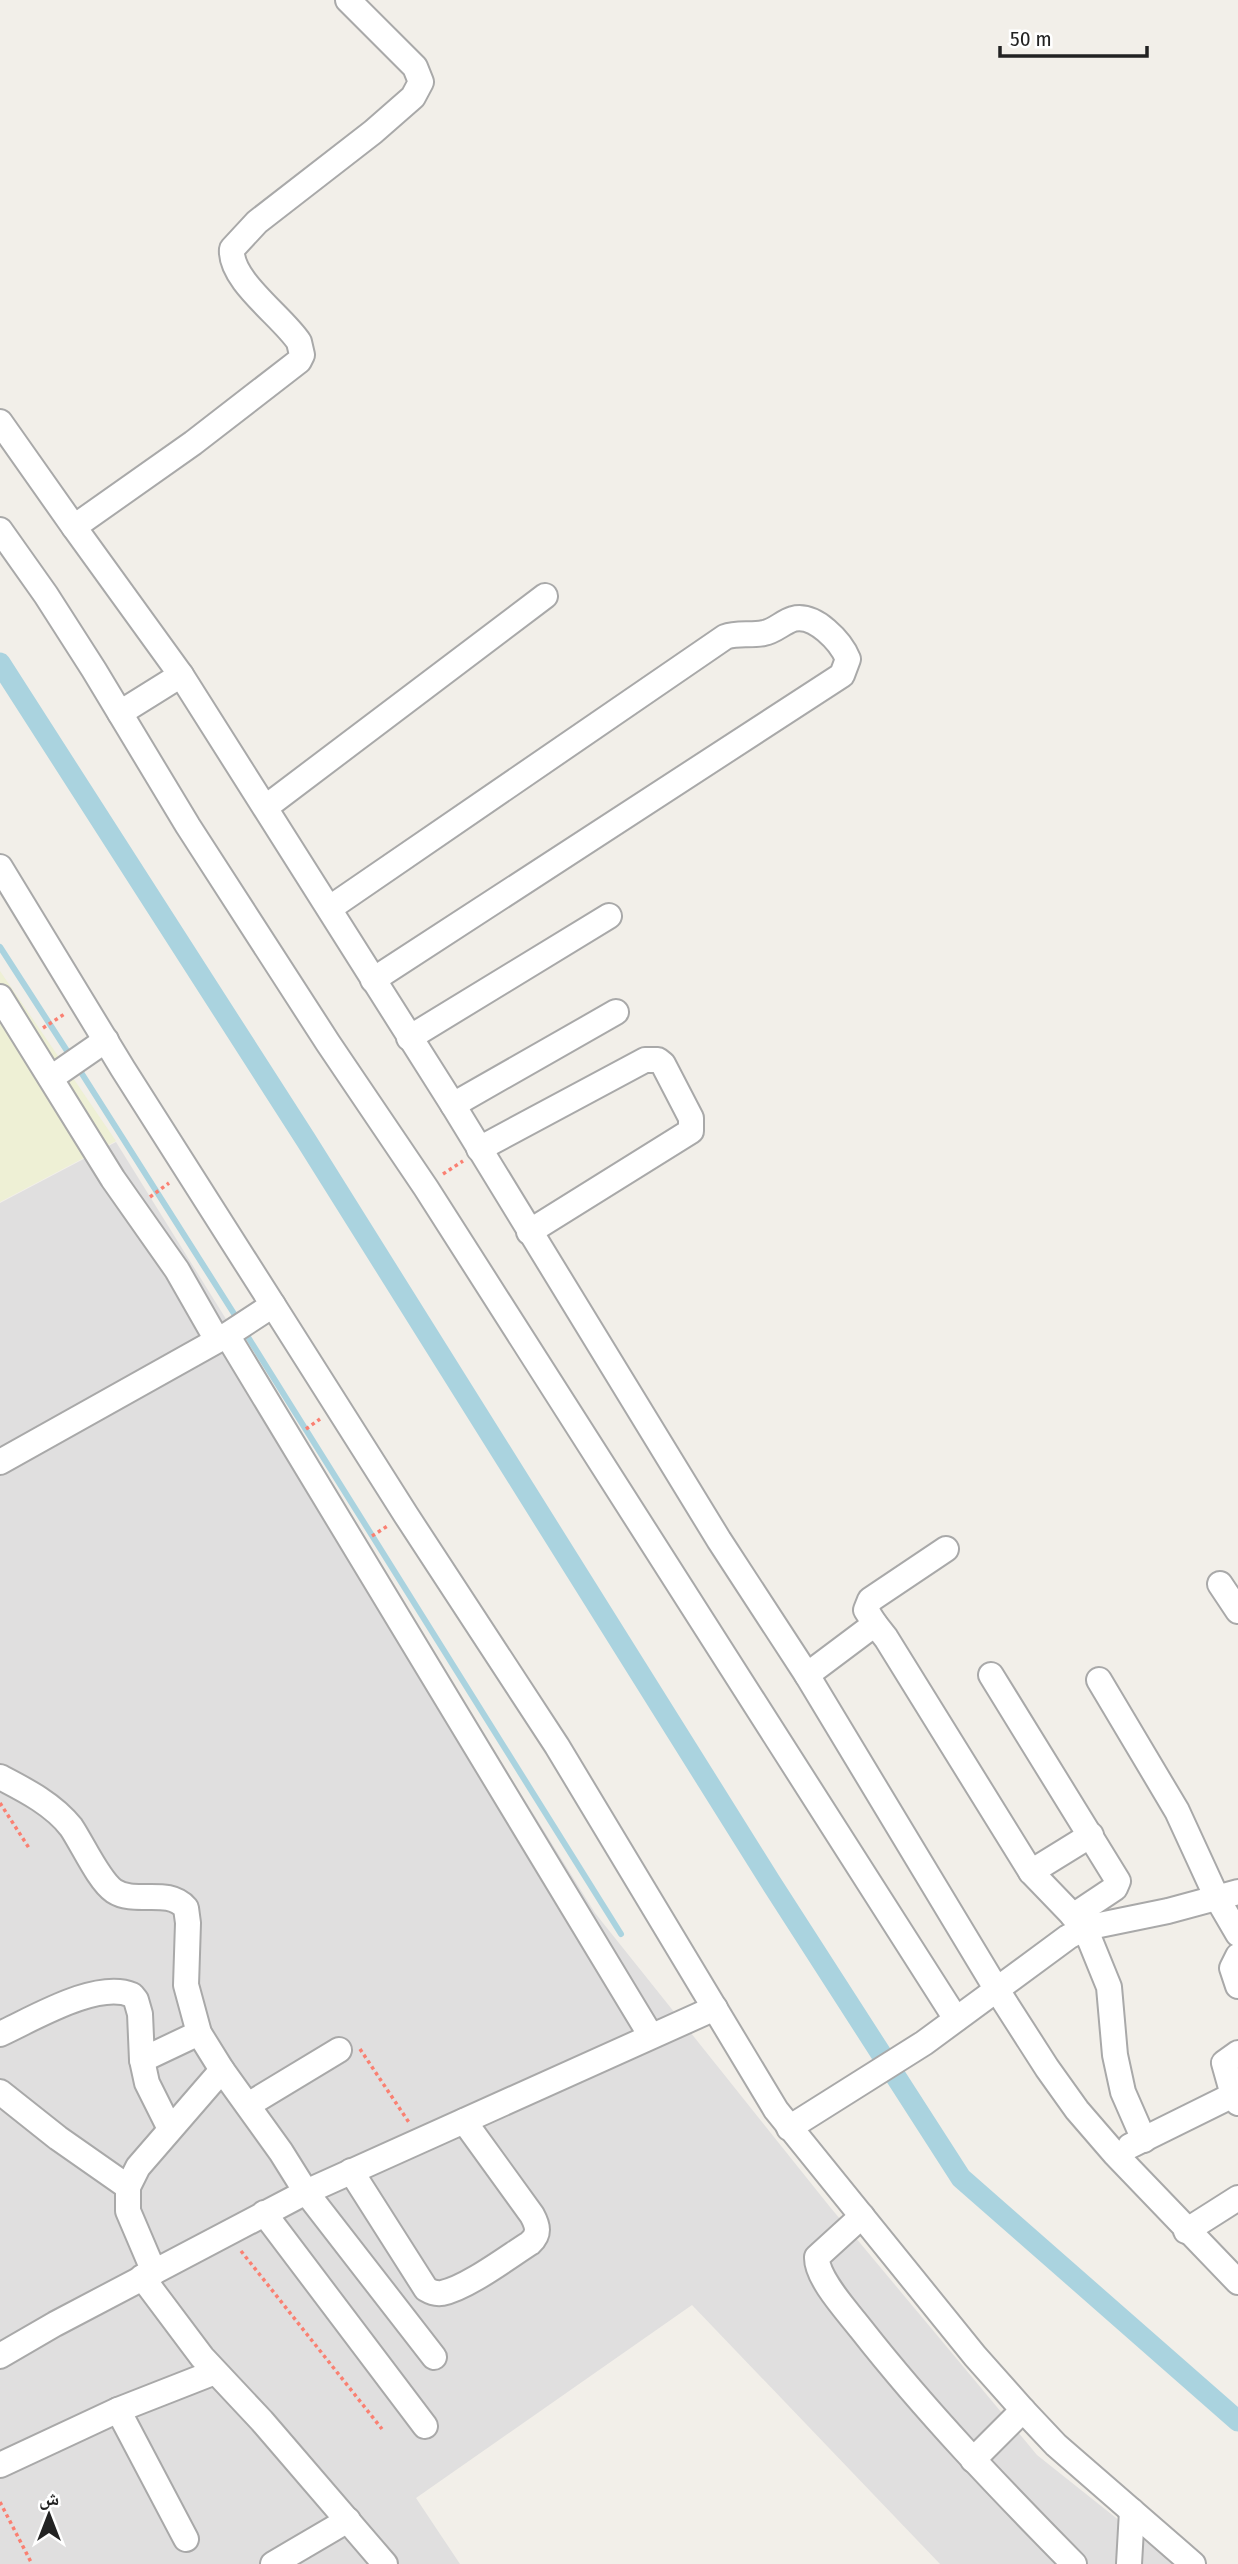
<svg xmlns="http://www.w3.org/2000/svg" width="1238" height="2564" font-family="'Fira Sans Condensed','Noto Naskh Arabic',sans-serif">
  <rect width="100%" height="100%" fill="#f2efe9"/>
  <polygon fill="#e0dfdf" points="116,1142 595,1913 830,2207 1037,2455 1174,2564 940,2564 692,2305 416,2498 460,2564 0,2564 0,1203"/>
  <polygon fill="#eef0d5" points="0,971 116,1141 0,1202"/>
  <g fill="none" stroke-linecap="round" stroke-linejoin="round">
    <g stroke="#aad3df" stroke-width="6">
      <polyline points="0,947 71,1057"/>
      <polyline points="77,1066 238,1320"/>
      <polyline points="243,1329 621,1934"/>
    </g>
    <polyline stroke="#aad3df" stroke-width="21" points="0,663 306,1140 770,1881 961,2178 1238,2421"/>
    <g stroke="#a9a9a9" stroke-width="28">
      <g id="minor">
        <polyline points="0,422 74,527"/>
        <polyline points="0,530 46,595 94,670 188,826 328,1043 426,1188 956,2019"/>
        <polyline points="181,675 453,1105 719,1540 807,1675 997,1990 1047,2068 1077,2110 1115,2154 1238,2282"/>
        <path d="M120 713 181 675 74 527 193 443 299 361 302 355 299 342C283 317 229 280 232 249L257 222 373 132 413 97 421 82 415 67 348 0"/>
        <polyline points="266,807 545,596"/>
        <polyline points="0,867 123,1069 273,1305 406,1515 557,1746 776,2110 975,2356 1023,2410 1056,2445 1193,2564"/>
        <path d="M330 908 725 637C738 632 750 636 764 633 775 631 783 622 793 619 815 613 841 642 848 659L842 675 373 980"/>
        <polyline points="0,997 113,1179 177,1270 217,1340"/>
        <polyline points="409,1038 609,916"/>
        <polyline points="51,1078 106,1040"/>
        <polyline points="453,1105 616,1012"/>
        <polyline points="479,1149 645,1060 658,1060 663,1064 691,1118 691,1131 529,1232"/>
        <polyline points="227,1335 273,1305"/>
        <polyline points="0,1462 227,1335 651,2036"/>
        <polyline points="1220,1584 1238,1611"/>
        <polyline points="875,1624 866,1610 870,1600 946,1549"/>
        <polyline points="807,1675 875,1624 886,1638 1031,1872 1085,1928 1109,1987 1115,2055 1123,2092 1144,2140"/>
        <polyline points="991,1675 1118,1881 1115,1888 1073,1916"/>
        <polyline points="1099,1680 1177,1811 1217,1898 1238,1934"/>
        <path d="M0 1777C25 1790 53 1804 71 1827 82 1843 99 1881 114 1891 135 1905 168 1887 186 1908L188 1923 186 1985 199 2033 222 2070 281 2152 306 2192 434 2357"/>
        <polyline points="1031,1872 1091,1835"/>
        <polyline points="1238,1956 1232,1968 1238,1986"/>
        <path d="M0 2034C33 2019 97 1980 132 1995L136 2000 140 2014 142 2060 199 2033"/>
        <polyline points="1238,2053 1224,2063 1233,2095 1238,2103"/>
        <polyline points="142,2060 147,2083 170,2129"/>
        <polyline points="0,2092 58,2138 128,2187"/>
        <polyline points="248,2105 339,2050"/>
        <polyline points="789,2128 924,2043 1068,1937 1085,1928 1168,1911 1238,1892"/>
        <polyline points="1130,2146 1233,2095"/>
        <path d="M351 2171 426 2289C431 2292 436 2294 442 2293 467 2288 508 2257 530 2243 540 2234 538 2226 532 2215L464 2121"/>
        <polyline points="264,2213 425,2426"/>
        <path d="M862 2216 817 2257C816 2278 848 2312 861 2329 927 2413 1000 2489 1074 2564"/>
        <polyline points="1186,2231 1238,2198"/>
        <polyline points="154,2272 128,2211 128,2187 138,2167 222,2070"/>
        <polyline points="142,2277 202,2357 262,2421 385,2564"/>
        <polyline points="0,2356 55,2324 306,2192 715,2008"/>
        <polyline points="973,2460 1023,2410"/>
        <polyline points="0,2465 118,2410"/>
        <polyline points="186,2539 118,2410 215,2372"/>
        <polyline points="273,2564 348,2520"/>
        <polyline points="1129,2564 1132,2511"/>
      </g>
    </g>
    <g stroke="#fa8072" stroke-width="3.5" stroke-dasharray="3.5 3.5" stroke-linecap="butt">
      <polyline points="43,1028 66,1013"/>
      <polyline points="443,1174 463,1161"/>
      <polyline points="150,1197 169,1183"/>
      <polyline points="306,1429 320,1419"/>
      <polyline points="372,1536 389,1525"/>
      <polyline points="0,1803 29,1848"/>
      <polyline points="360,2049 410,2124"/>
      <polyline points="241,2251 382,2429"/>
      <polyline points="0,2502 32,2564"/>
    </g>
    <use href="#minor" stroke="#fff" stroke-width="24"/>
  </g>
  <g transform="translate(49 2515)" stroke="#ffffff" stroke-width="5" paint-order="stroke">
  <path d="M0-5L12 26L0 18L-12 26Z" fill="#222222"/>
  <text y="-10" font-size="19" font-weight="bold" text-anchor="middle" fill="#222222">ش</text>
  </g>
  <path d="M1000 46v10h147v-10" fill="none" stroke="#222222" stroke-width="3.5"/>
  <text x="1010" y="46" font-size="21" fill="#222222" stroke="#ffffff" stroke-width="5" paint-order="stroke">50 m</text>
</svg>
